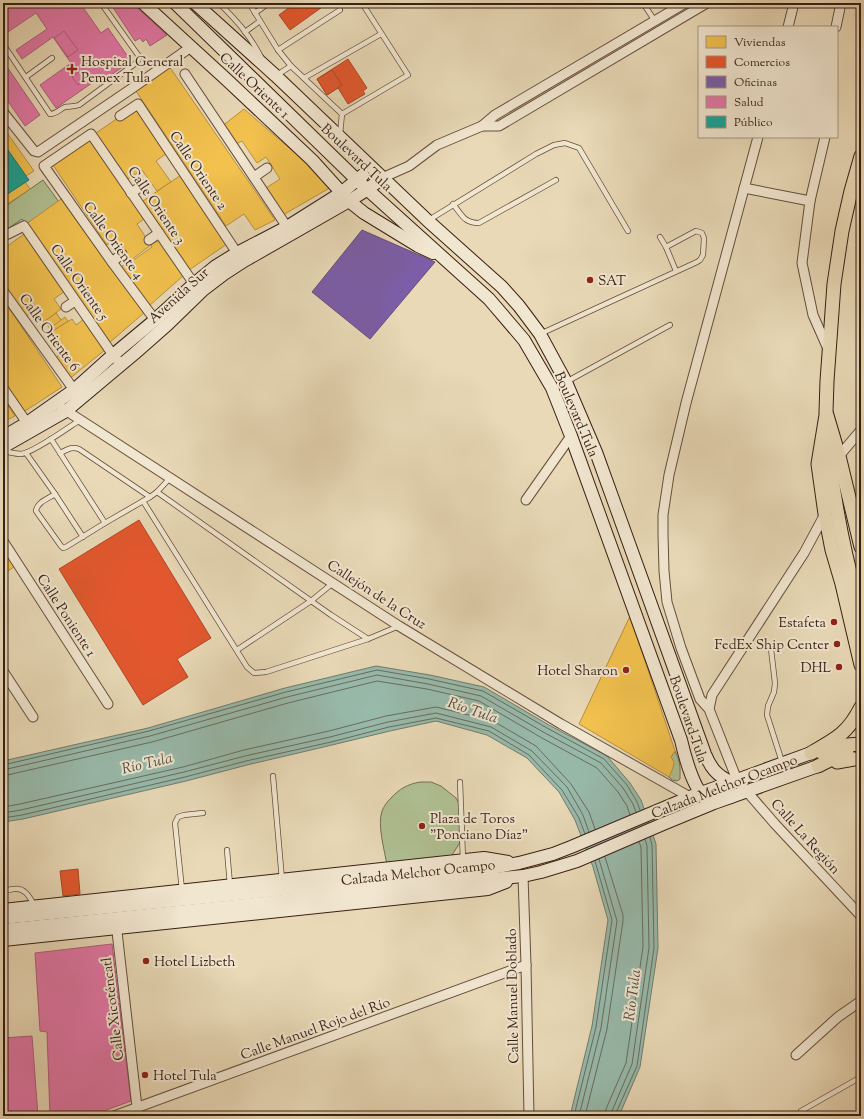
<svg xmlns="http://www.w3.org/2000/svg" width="864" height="1119" font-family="'Sorts Mill Goudy',serif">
  <rect width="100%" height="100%" fill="#e9d9b7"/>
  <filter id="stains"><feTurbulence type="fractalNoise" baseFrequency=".005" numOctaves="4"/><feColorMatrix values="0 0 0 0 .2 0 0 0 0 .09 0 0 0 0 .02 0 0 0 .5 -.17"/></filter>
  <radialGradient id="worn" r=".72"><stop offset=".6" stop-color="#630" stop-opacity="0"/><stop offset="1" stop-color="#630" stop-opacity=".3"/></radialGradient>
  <g fill="#b0c093" stroke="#747053">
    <polygon points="43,180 59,202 26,225 22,219 3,232 3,208"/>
    <path d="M675 751C681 764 680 766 680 779L677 781 672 780 669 777 671 757Z"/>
    <path d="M420 782H431L441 786 456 798 460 805 461 841 452 855 446 861 387 866C385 851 377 826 382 811 384 806 387 802 391 798 399 789 408 784 420 782Z"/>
  </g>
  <polygon fill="#98baab" stroke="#717c6e" points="376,666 430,675 484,687 549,725 607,756 630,783 641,800 656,844 658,948 640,1067 619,1116 570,1116 592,1026 608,920 593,867 575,820 559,792 527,758 487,735 436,721 390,731 332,745 247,765 186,781 23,819 3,822 3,761 148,728 285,688"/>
  <g fill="#f2c14e" stroke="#ba903c">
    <polygon points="169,66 275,220 255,230 244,214 226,226 136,91 150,82 149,79"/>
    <polygon points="134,107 167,153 156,161 171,182 157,191 142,170 128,179 96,133"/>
    <polygon points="244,109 333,186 283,215 266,188 280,179 266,157 257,163 242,141 234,145 221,127"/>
    <polygon points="3,127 34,171 26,176 3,143"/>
    <polygon points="90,140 144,219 137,224 151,245 131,260 116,238 107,245 53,165"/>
    <polygon points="181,175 227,244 189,270 143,201"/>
    <polygon points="25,182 30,189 3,207 3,197"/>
    <polygon points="64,197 145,312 109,343 26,224"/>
    <polygon points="24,234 65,291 54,299 61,309 44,322 35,310 25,317 3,287 3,243 6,247"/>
    <polygon points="159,240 184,275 149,306 121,267 131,260 132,261 152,247 151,245"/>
    <polygon points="3,299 62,387 22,413 3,384"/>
    <polygon points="56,313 61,320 65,317 68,321 52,332 45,321"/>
    <polygon points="56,313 61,320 50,328 45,321"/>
    <polygon points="72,319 76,325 84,319 106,349 68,380 55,358 59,355 54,347 59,343 51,332"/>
    <polygon points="3,398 15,416 3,422"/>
    <polygon points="6,555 14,567 3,574 3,557"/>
    <polygon points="630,616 675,751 671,757 674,762 673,768 669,777 579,724"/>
  </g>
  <g fill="#e4572e" stroke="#b04626">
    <polygon points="295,3 324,3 325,5 290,30 279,15"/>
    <polygon points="348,59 367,88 363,91 365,94 348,104 338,88 327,95 317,79"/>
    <polygon points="332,70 342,85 327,95 317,79"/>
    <polygon points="139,520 211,638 177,659 188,677 143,705 59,569"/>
    <polygon points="78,869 80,894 63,896 60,871"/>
  </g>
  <polygon fill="#7b5ea7" stroke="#674b7b" points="362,230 435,262 370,339 312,292"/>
  <g fill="#e377a8" stroke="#af5d7b">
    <polygon points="3,3 80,3 101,33 108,28 131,61 104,80 102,76 56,108 40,85 71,63 53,37 22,59 16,50 47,29 36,13 5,34 3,31"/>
    <polygon points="110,3 132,3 167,35 150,46 146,39 143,42 140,38 135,41"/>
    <polygon points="64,31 78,50 68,57 54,38"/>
    <polygon points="3,61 40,115 25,126 3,94"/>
    <polygon points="82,70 88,77 78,85 72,77"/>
    <polygon points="112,944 131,1101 90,1116 50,1116 47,1032 40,1031 35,953"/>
    <polygon points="32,1036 38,1116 3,1116 3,1038"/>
  </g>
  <polygon fill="#17a398" stroke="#217b70" points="3,143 29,180 3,197"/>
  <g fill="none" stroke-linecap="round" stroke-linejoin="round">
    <g stroke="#686c5f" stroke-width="1">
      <polyline points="3,765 149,731 286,692 377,670 429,679 483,691 547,728 604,759 627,785 637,802 640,810"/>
      <polyline points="3,770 150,736 287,697 377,675 428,684 481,696 545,733 601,763 623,788 633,804 636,812"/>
      <polyline points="3,776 152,742 288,703 377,681 427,689 479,701 542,738 597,768 618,792 627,806 630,815"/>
      <polyline points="3,807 20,804 183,767 244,750 329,731 386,716 436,707 493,721 536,746 571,784 589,812 595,829"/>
      <polyline points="3,813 21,810 184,772 245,756 330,737 388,722 436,713 491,727 532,751 567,787 583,815 589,832"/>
      <polyline points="3,818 22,815 185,777 246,761 331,742 389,727 436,718 489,731 529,755 562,790 579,818 585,834"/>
      <polyline points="574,1116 596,1027 612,920 595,861"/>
      <polyline points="579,1116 601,1028 617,921 599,859"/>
      <polyline points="585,1116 607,1029 623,921 623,915 605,857"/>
      <polyline points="605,1116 606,1109 626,1063 643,947 641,847 639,842"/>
      <polyline points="611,1116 612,1111 632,1064 649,948 647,846 645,839"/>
      <polyline points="616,1116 616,1113 637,1066 654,948 652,845 650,837"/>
    </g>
    <g stroke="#644e3c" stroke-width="6">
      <g id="lane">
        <path d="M219 3C237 21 249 34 261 57"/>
        <polyline points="249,3 278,50 291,66 342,114"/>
        <polyline points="643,3 655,21"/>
        <polyline points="255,13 269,3"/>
        <polyline points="245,32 260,21"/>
        <path d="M3 44 50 114C56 114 60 109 65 107 70 106 74 107 79 105L136 63 139 59 138 55 101 3"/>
        <polyline points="278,50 340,10"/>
        <polyline points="277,75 291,66"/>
        <polyline points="26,77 52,58"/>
        <polyline points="304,78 381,34"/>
        <polyline points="340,134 342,114 408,75 362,3"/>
        <path d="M453 204C462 215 464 223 479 223L556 180"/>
        <polyline points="429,220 536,154 554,145 565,143 579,148 628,231"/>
        <polyline points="660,237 666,247"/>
        <polyline points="540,334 697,262 700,260 703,255 704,238 702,233 696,231 666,247 676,271"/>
        <polyline points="566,382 670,325"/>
        <polyline points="51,439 105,523 150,497 157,492"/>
        <path d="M3 451C9 452 16 454 21 454 33 453 69 427 80 420"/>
        <polyline points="26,453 55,494"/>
        <path d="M60 453C67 450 71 446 79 449L150 497"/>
        <polyline points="170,478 157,492 331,615 368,639"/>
        <polyline points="143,501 247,667 254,673 266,672 368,639 399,626"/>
        <path d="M83 537 55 494C48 499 37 502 36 511L61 546 63 548 66 547 105 523"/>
        <polyline points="771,649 775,683 774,692 768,706 767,715 782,762"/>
        <polyline points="237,650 311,601 333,583"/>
        <polyline points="273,776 282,880"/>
        <polyline points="460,782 463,860"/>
        <polyline points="227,850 230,885"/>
        <polyline points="182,890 175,823 178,817 184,815 203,813"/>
        <path d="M3 893C7 890 9 889 14 889 25 887 30 898 35 906"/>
        <polyline points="801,1111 861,1077"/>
      </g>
    </g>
    <g stroke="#644e3c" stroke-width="11">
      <g id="street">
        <polyline points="788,27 794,3"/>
        <polyline points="836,27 841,3"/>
        <polyline points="185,74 287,227"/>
        <polyline points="3,112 34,151 38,152 131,89 191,47"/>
        <polyline points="120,116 138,104 237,253"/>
        <polyline points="482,126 499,126 707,3"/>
        <polyline points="758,137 686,403 669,475 663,515 663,535 664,571 667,602 681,648 700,699 709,709 737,780 775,824 861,916"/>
        <polyline points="825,137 810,201 802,263 813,315 828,349"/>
        <polyline points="254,177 267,168"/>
        <polyline points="382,178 409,166 437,145 482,126 495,115 685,3"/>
        <polyline points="744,188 810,201"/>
        <polyline points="131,193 143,185"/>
        <polyline points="8,234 24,226 113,355 121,364"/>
        <polyline points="149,240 159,233"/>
        <polyline points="112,262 122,254"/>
        <polyline points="3,291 77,394"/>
        <polyline points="66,307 75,301"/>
        <polyline points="155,320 112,262 44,166 91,134 159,233 194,284"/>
        <polyline points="3,388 27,423"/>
        <polyline points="62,408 399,626 561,724 690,797"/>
        <polyline points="835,457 839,456 861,430"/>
        <polyline points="526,500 571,436"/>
        <polyline points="3,541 108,704"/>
        <polyline points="3,671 33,717"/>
        <polyline points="709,709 712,695 804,553 825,514"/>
        <polyline points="523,876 526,965 529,1116"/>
        <polyline points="116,923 138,1116"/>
        <polyline points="796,1055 838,1017 861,1001"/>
        <polyline points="114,1116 526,965"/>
      </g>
    </g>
    <g stroke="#371f13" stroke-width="14">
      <g id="secondary">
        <polyline points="143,3 227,80 312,160 349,201 364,213 418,246 433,253"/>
        <path d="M175 3 358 181 489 299 524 340 552 388 571 436 681 740C684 753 694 792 706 797 713 800 723 798 731 797"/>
        <path d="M195 3 276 76 427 220 502 287 519 306 540 334 566 382 596 452 705 754C711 768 716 775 731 782"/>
        <polyline points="3,437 27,423 74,390 113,355 155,320 194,284 216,266 237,253 287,227 341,193 363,175"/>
        <polyline points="3,447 66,411 134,354 168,324 203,290 224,274 244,261 349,201 368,189 382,178"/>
        <polyline points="3,910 484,858 508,862"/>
        <polyline points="3,918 486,869 519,863 553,854 571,847 690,797 811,753"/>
        <polyline points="3,930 523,876 541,872 577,861 663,824 714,803 818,766"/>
        <polyline points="3,940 488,889 506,882"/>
      </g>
    </g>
    <g stroke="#371f13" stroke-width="15">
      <g id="primary">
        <polyline points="861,156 851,191 842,231 834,284 827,381 826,412 839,456 861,547"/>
        <polyline points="826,415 818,464 825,514 832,550 842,584 861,665"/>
        <path d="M828 438C832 498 845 557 861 615"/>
        <polyline points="821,752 847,745 861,744"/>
        <path d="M811 753C836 739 848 733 861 707"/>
        <polyline points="837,762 854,759 861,759"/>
        <polyline points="818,766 830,760 847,753"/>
      </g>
    </g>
    <use href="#lane" stroke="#f1e6d0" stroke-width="4.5"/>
    <use href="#street" stroke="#f1e6d0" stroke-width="9"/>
    <use href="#secondary" stroke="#f1e6d0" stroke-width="12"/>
    <use href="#primary" stroke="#e9d9b7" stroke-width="13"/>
  </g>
  <g fill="#8f2418" stroke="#f1e6d0" stroke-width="1.5">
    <path d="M70 63h4v4h4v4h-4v4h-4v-4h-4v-4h4z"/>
    <circle cx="590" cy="280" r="4"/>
    <circle cx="834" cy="622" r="4"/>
    <circle cx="837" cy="644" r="4"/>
    <circle cx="839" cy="667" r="4"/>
    <circle cx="626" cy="670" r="4"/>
    <circle cx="422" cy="826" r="4"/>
    <circle cx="146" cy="961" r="4"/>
    <circle cx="145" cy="1075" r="4"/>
  </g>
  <g text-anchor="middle" stroke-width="4" stroke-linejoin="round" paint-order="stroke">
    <g font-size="14" fill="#371f13" stroke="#f1e6d0" text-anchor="start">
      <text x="81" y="66">Hospital General<tspan x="81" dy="16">Pemex Tula</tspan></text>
      <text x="598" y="285">SAT</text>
      <text x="826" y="627" text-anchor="end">Estafeta</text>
      <text x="829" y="649" text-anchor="end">FedEx Ship Center</text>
      <text x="831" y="672" text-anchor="end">DHL</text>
      <text x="618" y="675" text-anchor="end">Hotel Sharon</text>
      <text x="430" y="823">Plaza de Toros<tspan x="430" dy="16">"Ponciano Díaz"</tspan></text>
      <text x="154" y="966">Hotel Lizbeth</text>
      <text x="153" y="1080">Hotel Tula</text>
    </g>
    <g font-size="14" fill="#371f13" stroke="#f1e6d0">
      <text transform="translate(255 85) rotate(43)" y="5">Calle Oriente 1</text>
      <text transform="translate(357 157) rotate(43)" y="5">Boulevard Tula</text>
      <text transform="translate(199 170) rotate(56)" y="5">Calle Oriente 2</text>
      <text transform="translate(157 205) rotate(56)" y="5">Calle Oriente 3</text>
      <text transform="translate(114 240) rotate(54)" y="5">Calle Oriente 4</text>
      <text transform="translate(80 282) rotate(55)" y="5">Calle Oriente 5</text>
      <text transform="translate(178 295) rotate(-42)" y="5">Avenida Sur</text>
      <text transform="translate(50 332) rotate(54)" y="5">Calle Oriente 6</text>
      <text transform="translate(577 414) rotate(67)" y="5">Boulevard Tula</text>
      <text transform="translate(377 594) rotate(33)" y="5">Callejón de la Cruz</text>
      <text transform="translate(67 615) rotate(57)" y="5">Calle Poniente 1</text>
      <text transform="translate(689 719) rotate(71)" y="5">Boulevard Tula</text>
      <text transform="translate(724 786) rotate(-21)" y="5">Calzada Melchor Ocampo</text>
      <text transform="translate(806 836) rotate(48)" y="5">Calle La Región</text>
      <text transform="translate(418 872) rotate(-6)" y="5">Calzada Melchor Ocampo</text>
      <text transform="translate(512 996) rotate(-91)" y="5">Calle Manuel Doblado</text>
      <text transform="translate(112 1009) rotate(-97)" y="5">Calle Xicoténcatl</text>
      <text transform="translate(315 1028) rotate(-20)" y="5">Calle Manuel Rojo del Río</text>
    </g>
    <g font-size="15" font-style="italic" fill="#544e41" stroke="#f1e6d0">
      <text transform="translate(473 710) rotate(19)" y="5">Río Tula</text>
      <text transform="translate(147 763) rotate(-13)" y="5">Río Tula</text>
      <text transform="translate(632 995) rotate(-83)" y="5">Río Tula</text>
    </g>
  </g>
  <rect width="864" height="1119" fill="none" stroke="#e9d9b7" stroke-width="16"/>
  <rect x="4" y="4" width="856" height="1111" fill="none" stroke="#371f13" stroke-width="2"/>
  <rect x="8" y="8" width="848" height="1103" fill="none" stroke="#371f13"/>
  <rect x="698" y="26" width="140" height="112" fill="#f1e6d0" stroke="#a79684"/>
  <rect x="706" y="36" width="20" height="12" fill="#f2c14e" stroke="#a79684"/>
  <text x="734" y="46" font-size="12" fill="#371f13">Viviendas</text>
  <rect x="706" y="56" width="20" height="12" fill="#e4572e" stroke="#a79684"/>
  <text x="734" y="66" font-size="12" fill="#371f13">Comercios</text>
  <rect x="706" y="76" width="20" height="12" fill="#7b5ea7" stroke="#a79684"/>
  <text x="734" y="86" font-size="12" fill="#371f13">Oficinas</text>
  <rect x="706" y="96" width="20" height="12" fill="#e377a8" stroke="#a79684"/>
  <text x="734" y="106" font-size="12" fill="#371f13">Salud</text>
  <rect x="706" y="116" width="20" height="12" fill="#17a398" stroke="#a79684"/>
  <text x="734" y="126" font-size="12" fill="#371f13">Público</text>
  <rect width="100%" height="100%" filter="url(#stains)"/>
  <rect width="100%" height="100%" fill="url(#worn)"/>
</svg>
